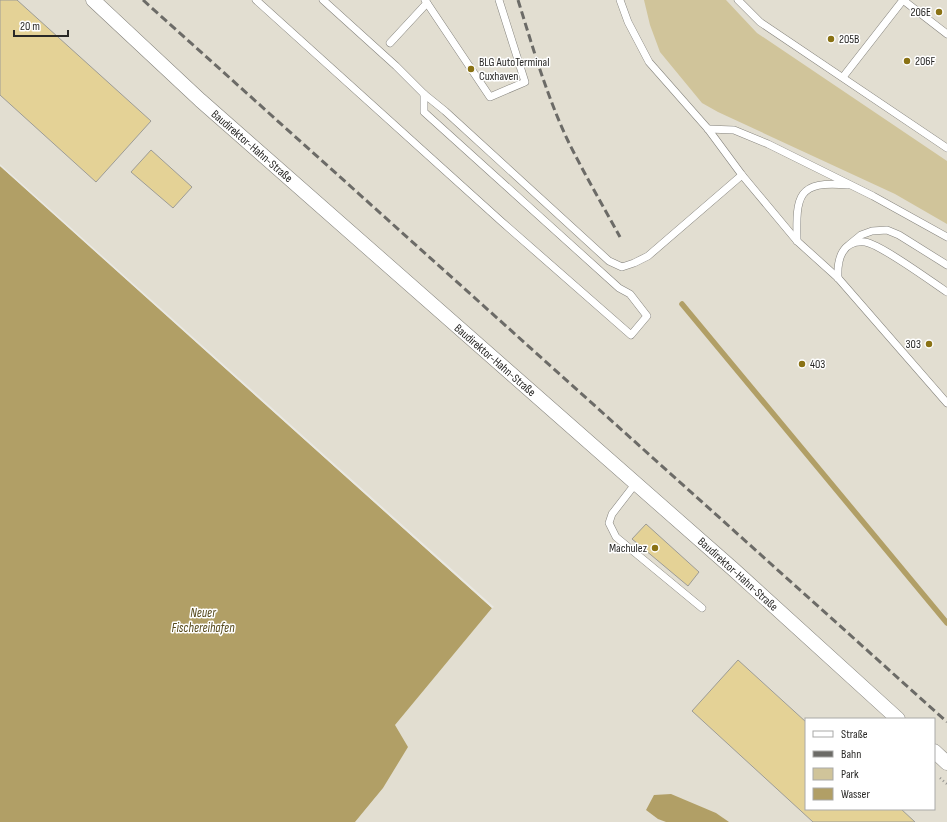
<svg xmlns="http://www.w3.org/2000/svg" width="947" height="822" font-family="'Sofia Sans Condensed',sans-serif">
  <rect width="100%" height="100%" fill="#e9e8e2"/>
  <path fill="#e2ded1" fill-rule="evenodd" d="M0 0H947V822H355L375 798 395 725 492 608 0 166ZM806 719H934V809H806Z"/>
  <polygon fill="#d0c49a" points="644,0 726,0 757,33 947,161 947,224 895,194 718,112 702,103 660,52 650,25"/>
  <g fill="#b19f66">
    <polygon points="0,166 492,608 395,725 408,747 383,788 355,822 0,822"/>
    <polygon points="671,794 716,813 729,822 666,822 658,819 646,810 654,795"/>
  </g>
  <polygon fill="#e9e8e2" points="0,164 494,607 492,608 0,166"/>
  <g fill="none" stroke-linecap="round" stroke-linejoin="round">
    <polyline stroke="#b19f66" stroke-width="5.5" points="682,304 947,623"/>
  </g>
  <g fill="#e4d296" stroke="#9d9c96">
    <polygon points="0,0 17,0 151,121 96,182 0,95"/>
    <polygon points="151,150 192,187 173,208 131,172"/>
    <polygon points="646,524 699,572 688,586 632,539"/>
    <polygon points="738,660 806,722 806,809 901,809 915,822 813,822 692,711"/>
  </g>
  <g fill="none" stroke-linecap="round" stroke-linejoin="round">
    <g stroke="#85837d" stroke-width="8">
      <g id="lane">
        <polyline points="256,0 502,222 631,335 647,316 630,294 619,288 424,112 424,94 396,66 323,0"/>
        <polyline points="425,0 490,97 525,82 499,0"/>
        <polyline points="620,0 628,22 649,62 708,129 742,175 797,241 838,278 947,403"/>
        <polyline points="738,0 760,22 947,148"/>
        <polyline points="903,0 947,34"/>
        <polyline points="390,43 427,3"/>
        <polyline points="843,77 903,0"/>
        <polyline points="424,94 445,111 609,261 622,267 634,263 648,256 742,175"/>
        <polyline points="708,129 734,130 768,144 873,196 947,237"/>
        <path d="M797 241C796 196 797 180 848 185"/>
        <polyline points="850,244 861,235 872,231 887,230 899,235 947,265"/>
        <path d="M838 278C837 259 842 240 865 242 880 244 932 282 947 292"/>
        <polyline points="636,483 612,514 609,523 616,537 702,608"/>
      </g>
    </g>
    <g stroke="#85837d" stroke-width="15">
      <g id="street">
        <polyline points="93,0 200,100 733,569 898,719"/>
        <polyline points="934,751 947,763"/>
      </g>
    </g>
    <polyline stroke="#92918d" stroke-width="2.5" stroke-dasharray="1 3" stroke-linecap="butt" points="940,778 947,784"/>
    <use href="#lane" stroke="#fff" stroke-width="7"/>
    <use href="#street" stroke="#fff" stroke-width="14"/>
    <g stroke="#6c6b67" stroke-width="3" stroke-dasharray="8 4" stroke-linecap="butt">
      <polyline points="143,0 947,722"/>
      <path d="M518 0C533 48 547 97 569 143 585 175 603 206 620 237"/>
    </g>
  </g>
  <g fill="#8a7214" stroke="#fff" stroke-width="1.5">
    <circle cx="939" cy="12" r="4"/>
    <circle cx="831" cy="39" r="4"/>
    <circle cx="907" cy="61" r="4"/>
    <circle cx="471" cy="69" r="4"/>
    <circle cx="929" cy="344" r="4"/>
    <circle cx="802" cy="364" r="4"/>
    <circle cx="655" cy="548" r="4"/>
  </g>
  <g text-anchor="middle" stroke-width="3" stroke-linejoin="round" paint-order="stroke">
    <g font-size="12" fill="#292826" stroke="#fff" text-anchor="start">
      <text x="931" y="16" text-anchor="end">206E</text>
      <text x="839" y="43">205B</text>
      <text x="915" y="65">206F</text>
      <text x="479" y="66">BLG AutoTerminal<tspan x="479" dy="14">Cuxhaven</tspan></text>
      <text x="921" y="348" text-anchor="end">303</text>
      <text x="810" y="368">403</text>
      <text x="647" y="552" text-anchor="end">Machulez</text>
    </g>
    <g font-size="12" fill="#292826" stroke="#fff">
      <text transform="translate(252 146) rotate(41)" y="4">Baudirektor-Hahn-Straße</text>
      <text transform="translate(495 360) rotate(41)" y="4">Baudirektor-Hahn-Straße</text>
      <text transform="translate(738 574) rotate(42)" y="4">Baudirektor-Hahn-Straße</text>
    </g>
    <g font-size="13" font-style="italic" fill="#56491b" stroke="#fff">
      <text x="203" y="617">Neuer<tspan x="203" dy="15">Fischereihafen</tspan></text>
    </g>
  </g>
  <rect x="805" y="718" width="130" height="92" fill="#ffffff" stroke="#a9a9a8"/>
  <rect x="813" y="731" width="20" height="6" fill="#ffffff" stroke="#a9a9a8"/>
  <text x="841" y="738" font-size="12" fill="#292826">Straße</text>
  <rect x="813" y="751" width="20" height="6" fill="#6c6b67" stroke="#a9a9a8"/>
  <text x="841" y="758" font-size="12" fill="#292826">Bahn</text>
  <rect x="813" y="768" width="20" height="12" fill="#d0c49a" stroke="#a9a9a8"/>
  <text x="841" y="778" font-size="12" fill="#292826">Park</text>
  <rect x="813" y="788" width="20" height="12" fill="#b19f66" stroke="#a9a9a8"/>
  <text x="841" y="798" font-size="12" fill="#292826">Wasser</text>
  <path d="M14 30v6h54v-6" fill="none" stroke="#292826" stroke-width="2"/>
  <text x="20" y="30" font-size="12" fill="#292826" stroke="#ffffff" stroke-width="3" paint-order="stroke">20 m</text>
</svg>
